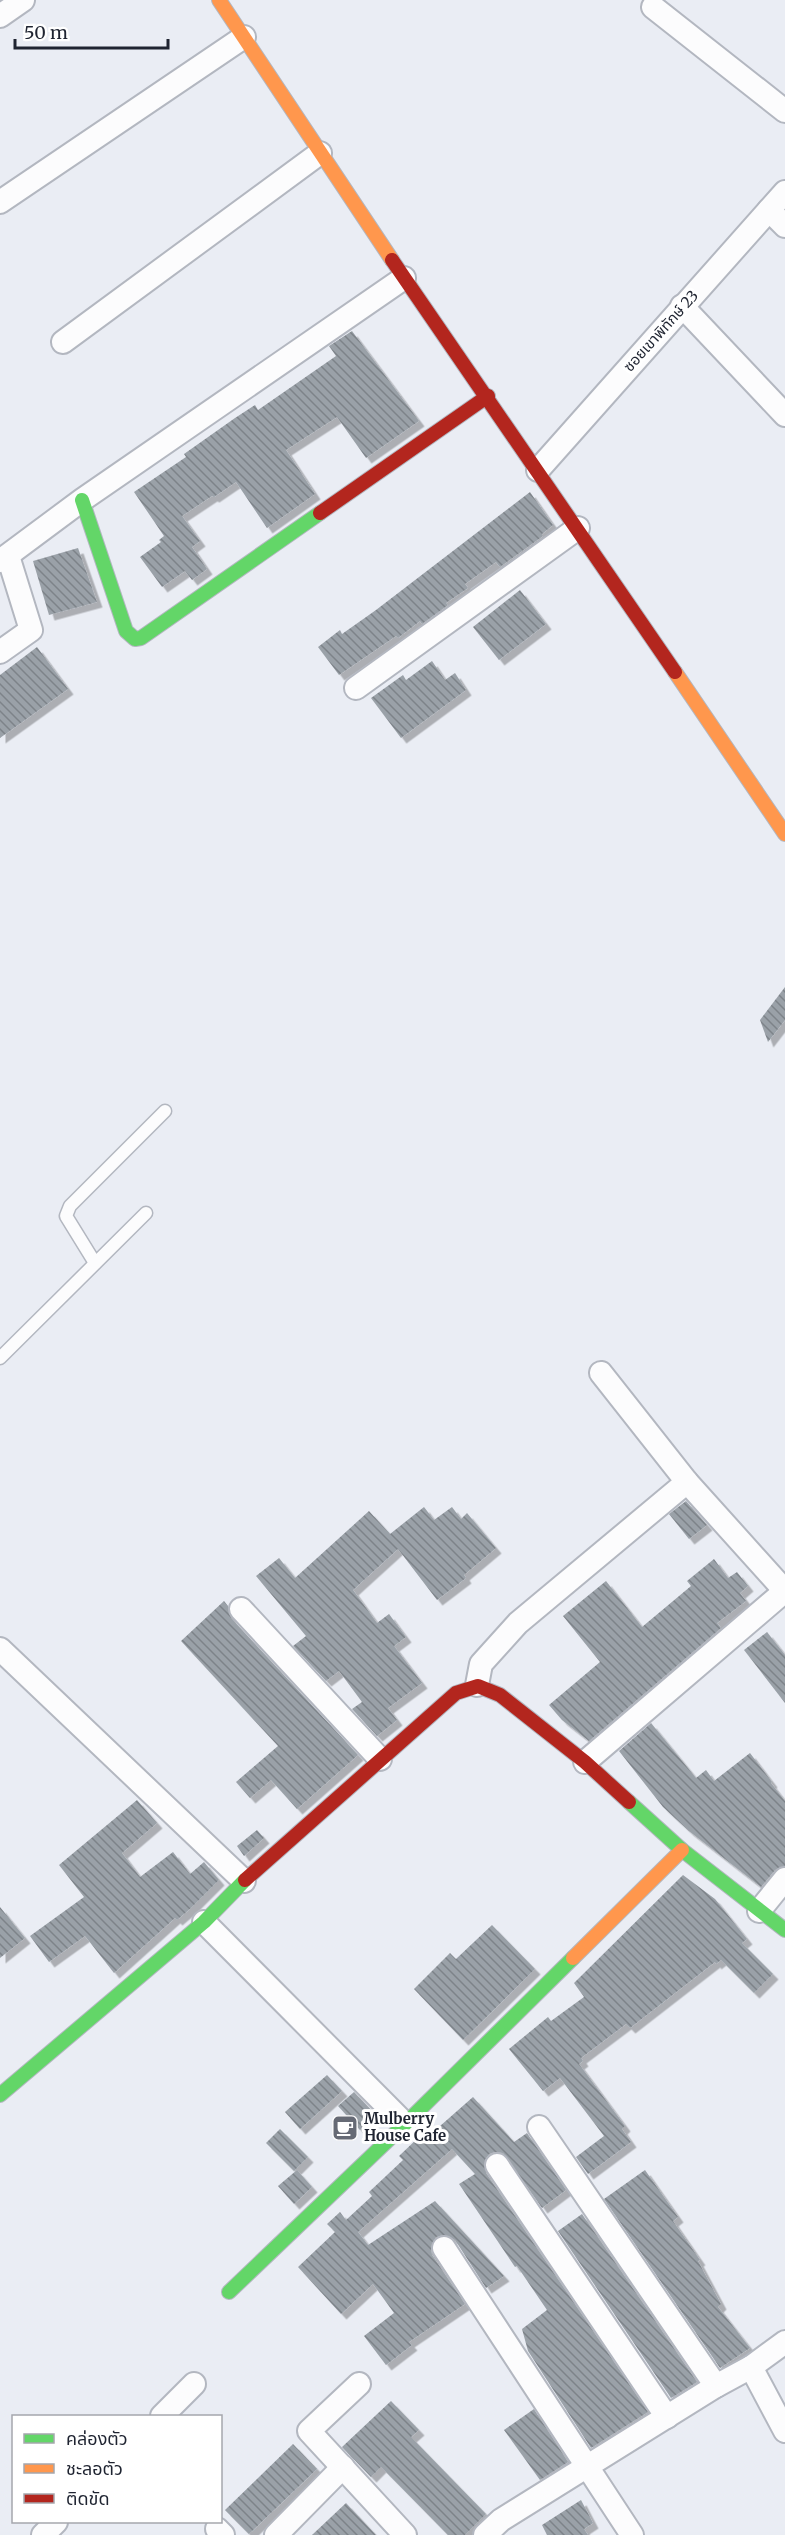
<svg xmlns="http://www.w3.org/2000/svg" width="785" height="2535" font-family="Merriweather,'Noto Sans Thai',serif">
  <defs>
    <pattern id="building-back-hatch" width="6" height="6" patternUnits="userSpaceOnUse" patternTransform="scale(1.5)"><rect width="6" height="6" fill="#9aa1a8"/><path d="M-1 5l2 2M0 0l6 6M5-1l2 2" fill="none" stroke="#7d8389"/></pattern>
    <filter id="shadow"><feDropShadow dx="5.5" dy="5.5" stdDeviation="0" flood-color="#0004"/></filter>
  </defs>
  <rect width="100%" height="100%" fill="#eaedf4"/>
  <g fill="url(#building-back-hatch)" filter="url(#shadow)">
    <polygon points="352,331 419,421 366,458 337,417 286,450 315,494 267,528 236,482 214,497 212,496 182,516 200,541 192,547 207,569 192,580 185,571 162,587 140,557 161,542 159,540 164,536 134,492 186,457 184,454 235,418 255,405 258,410 336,356 329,346"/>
    <polygon points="530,492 553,525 542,534 543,536 500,567 496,562 465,584 468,588 446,603 448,605 422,624 420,621 398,638 396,636 339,675 318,647 340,630 342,634 376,610"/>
    <polygon points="78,548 97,602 49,615 33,561"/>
    <polygon points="520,590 546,624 499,660 473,627"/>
    <polygon points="37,647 68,689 0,738 0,675"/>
    <polygon points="432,661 445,680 455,673 466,690 401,738 371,698 403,675 406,680"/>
    <polygon points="785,987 785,1020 768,1042 760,1020"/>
    <polygon points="686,1501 707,1525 689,1539 669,1514"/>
    <polygon points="424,1507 434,1520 452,1507 461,1519 467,1513 496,1548 464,1575 466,1578 437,1600 398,1549 353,1590 377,1623 389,1614 406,1637 394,1646 422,1683 388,1708 397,1720 377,1736 352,1709 362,1702 339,1671 326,1681 293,1646 306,1636 256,1576 279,1558 295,1578 369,1511 390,1534"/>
    <polygon points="714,1559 728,1578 737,1572 748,1586 740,1593 746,1601 717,1623 721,1628 589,1741 562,1720 549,1705 600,1662 563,1616 606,1581 642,1627 691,1586 687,1581"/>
    <polygon points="224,1601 228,1606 231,1618 358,1755 297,1809 271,1780 250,1798 236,1782 278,1746 181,1641"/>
    <polygon points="767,1632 785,1655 785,1703 744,1650"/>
    <polygon points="651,1723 696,1778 706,1770 714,1781 750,1753 772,1782 771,1783 785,1801 785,1866 775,1870 761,1887 689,1831 663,1807 619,1751"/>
    <polygon points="137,1800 157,1823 122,1853 140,1877 173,1852 190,1874 204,1862 219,1880 191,1908 177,1920 175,1918 114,1973 85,1936 49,1962 30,1936 84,1897 59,1865"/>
    <polygon points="257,1830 264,1838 244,1856 237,1846"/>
    <polygon points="683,1875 715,1899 747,1939 742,1943 773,1974 754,1993 721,1960 716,1964 715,1962 630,2028 626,2024 581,2058 583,2061 579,2064 625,2126 622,2129 631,2142 588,2174 576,2157 604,2136 560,2078 543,2091 509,2049 548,2017 551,2021 584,1997 574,1983"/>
    <polygon points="0,1907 25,1938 0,1958"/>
    <polygon points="492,1925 535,1969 463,2040 414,1989 450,1953 456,1959"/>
    <polygon points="327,2075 342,2091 300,2129 285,2112"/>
    <polygon points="354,2092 376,2115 360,2130 338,2106"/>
    <polygon points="473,2097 514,2142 527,2133 566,2190 542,2208 503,2153 495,2152 489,2154 485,2160 486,2173 648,2412 591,2448 528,2351 522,2329 547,2310 517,2266 515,2267 459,2184 475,2174 452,2149 358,2232 368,2245 435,2201 504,2276 486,2288 455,2240 444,2235 436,2237 431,2248 432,2255 465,2304 409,2342 412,2345 386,2365 364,2336 394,2313 373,2284 341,2314 298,2267 335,2232 327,2224 340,2212 346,2220 372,2196 369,2192 403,2160 399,2156 419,2137 423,2141"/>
    <polygon points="280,2129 308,2157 294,2171 266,2143"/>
    <polygon points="297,2170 312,2187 294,2204 278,2186"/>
    <polygon points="645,2170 678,2217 673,2221 700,2260 698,2261 721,2304 718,2307 750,2348 720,2368 604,2199"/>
    <polygon points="582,2214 697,2382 671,2398 558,2231"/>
    <polygon points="391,2401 419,2430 411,2437 486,2514 465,2535 448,2535 381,2467 371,2477 342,2447"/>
    <polygon points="534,2409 568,2462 540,2480 504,2430"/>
    <polygon points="293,2444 317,2469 249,2534 225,2510"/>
    <polygon points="581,2500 593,2523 584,2529 588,2535 547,2535 542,2525"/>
    <polygon points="346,2503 376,2535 312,2535"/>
  </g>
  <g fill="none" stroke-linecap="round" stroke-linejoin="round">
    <g stroke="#b3b7c0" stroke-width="15">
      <g id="lane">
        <polyline points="95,1263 66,1216 70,1206 165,1111"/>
        <polyline points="0,1358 146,1213"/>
      </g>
    </g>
    <g stroke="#b3b7c0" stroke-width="26">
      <g id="street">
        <polyline points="653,7 785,111"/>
        <polyline points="0,16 23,0"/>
        <polyline points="0,202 244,37"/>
        <polyline points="769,210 785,226"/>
        <polyline points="682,306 785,415"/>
        <polyline points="63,342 320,153"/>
        <polyline points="538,470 785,192"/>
        <polyline points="0,561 82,500 404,278"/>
        <polyline points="0,652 31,630 8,556"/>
        <polyline points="356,688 578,528"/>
        <polyline points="601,1373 687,1482 785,1591"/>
        <polyline points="241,1609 380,1759"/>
        <polyline points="0,1649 244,1881"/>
        <polyline points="477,1685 481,1664 518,1623 687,1482"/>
        <polyline points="585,1762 785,1591"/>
        <polyline points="759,1911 785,1879"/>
        <polyline points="204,1922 405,2124"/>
        <polyline points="539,2127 716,2386"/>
        <polyline points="497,2165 667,2417"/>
        <polyline points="444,2248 632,2535"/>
        <polyline points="751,2367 785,2431"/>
        <polyline points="359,2384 309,2431 405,2535"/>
        <polyline points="162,2416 194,2384"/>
        <polyline points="217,2529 223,2535"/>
        <polyline points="43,2535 56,2522"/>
        <polyline points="276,2535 343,2467"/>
        <polyline points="485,2535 501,2520 716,2386 751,2367 785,2342"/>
      </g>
    </g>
    <g stroke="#b3b7c0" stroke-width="16">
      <g id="fast">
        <polyline points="82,500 126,631 135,639 141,638 320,513"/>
        <polyline points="629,1802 682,1850 785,1930"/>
        <polyline points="0,2095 204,1922 245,1880"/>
        <polyline points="229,2292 405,2124 573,1958"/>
      </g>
    </g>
    <g stroke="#b3b7c0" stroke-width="16">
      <g id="slow">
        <polyline points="219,0 392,260"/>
        <polyline points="675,672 785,834"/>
        <polyline points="573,1958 682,1850"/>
      </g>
    </g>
    <g stroke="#b3b7c0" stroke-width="16">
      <g id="jam">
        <polyline points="392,260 675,672"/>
        <polyline points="320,513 488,396"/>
        <polyline points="245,1880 456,1693 478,1686 500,1695 585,1762 629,1802"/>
      </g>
    </g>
    <use href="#lane" stroke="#fcfcfd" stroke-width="12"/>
    <use href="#street" stroke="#fcfcfd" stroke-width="22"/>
    <use href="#fast" stroke="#63d668" stroke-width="14"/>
    <use href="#slow" stroke="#ff974d" stroke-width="14"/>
    <use href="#jam" stroke="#b3261e" stroke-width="14"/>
  </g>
  <defs>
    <g id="cafe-square" transform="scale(1.35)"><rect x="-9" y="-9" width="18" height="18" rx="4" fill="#666a75" stroke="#fff"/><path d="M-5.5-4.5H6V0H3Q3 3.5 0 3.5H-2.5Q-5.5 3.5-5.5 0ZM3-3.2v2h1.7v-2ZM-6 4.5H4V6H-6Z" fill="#fff"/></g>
  </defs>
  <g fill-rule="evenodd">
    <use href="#cafe-square" x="345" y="2128"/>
  </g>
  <g text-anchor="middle" stroke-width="6" stroke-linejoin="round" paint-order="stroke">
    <g font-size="15" fill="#1f2431" stroke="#fff">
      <text transform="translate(661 331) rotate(-48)" y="5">ซอยเขาพิทักษ์ 23</text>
    </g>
    <g font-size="15" font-weight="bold" fill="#1f2431" stroke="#fff" text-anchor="start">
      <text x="364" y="2124">Mulberry<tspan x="364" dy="17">House Cafe</tspan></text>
    </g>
  </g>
  <rect x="12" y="2415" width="210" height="108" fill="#ffffff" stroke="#a5a7ad" stroke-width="1.5"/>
  <rect x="24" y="2434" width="30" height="9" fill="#63d668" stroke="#a5a7ad" stroke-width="1.5"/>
  <text x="66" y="2445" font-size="18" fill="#1f2431">คล่องตัว</text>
  <rect x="24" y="2464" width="30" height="9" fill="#ff974d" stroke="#a5a7ad" stroke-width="1.5"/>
  <text x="66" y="2475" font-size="18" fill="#1f2431">ชะลอตัว</text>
  <rect x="24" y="2494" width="30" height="9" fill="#b3261e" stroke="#a5a7ad" stroke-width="1.5"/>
  <text x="66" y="2505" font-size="18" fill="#1f2431">ติดขัด</text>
  <path d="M15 39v9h153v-9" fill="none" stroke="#1f2431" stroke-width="3"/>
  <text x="24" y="39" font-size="18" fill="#1f2431" stroke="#ffffff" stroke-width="4.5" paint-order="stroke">50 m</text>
</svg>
